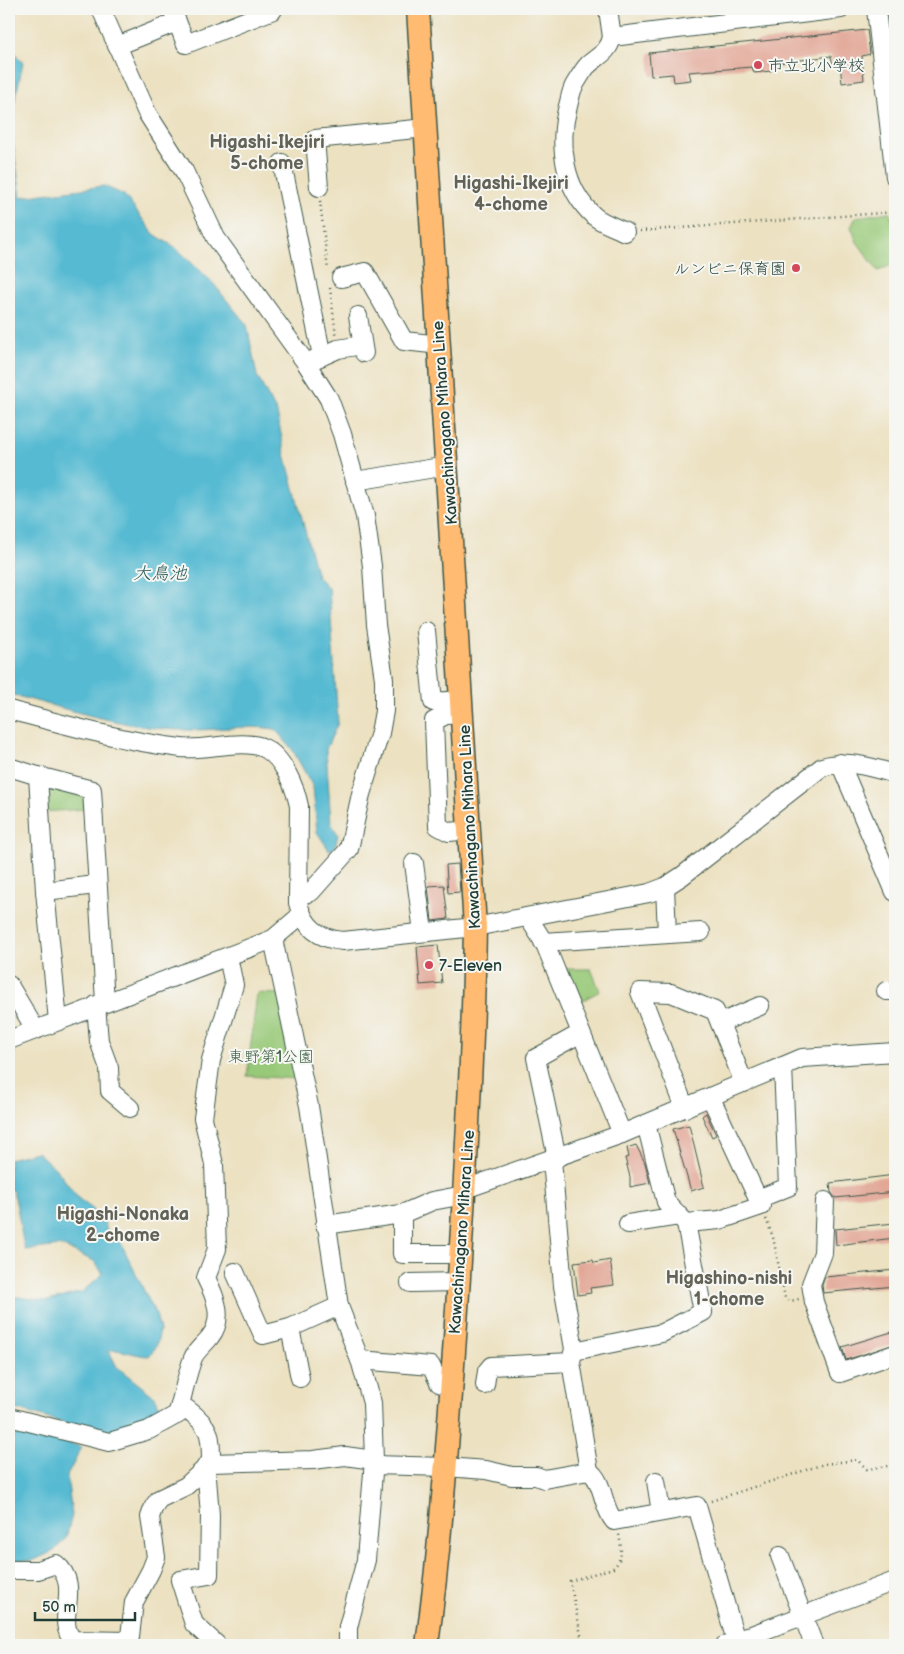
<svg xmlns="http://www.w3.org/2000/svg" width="904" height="1654" font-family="'Balsamiq Sans','Klee One',sans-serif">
  <rect width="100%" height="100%" fill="#f6f6f2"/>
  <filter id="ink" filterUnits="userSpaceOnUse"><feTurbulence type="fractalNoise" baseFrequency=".02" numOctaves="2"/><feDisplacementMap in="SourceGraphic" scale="10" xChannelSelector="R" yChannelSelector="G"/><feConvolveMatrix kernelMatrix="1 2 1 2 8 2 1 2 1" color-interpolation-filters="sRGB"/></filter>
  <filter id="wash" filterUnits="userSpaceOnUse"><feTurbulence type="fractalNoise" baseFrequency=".0096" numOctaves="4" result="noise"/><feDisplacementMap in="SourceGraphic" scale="20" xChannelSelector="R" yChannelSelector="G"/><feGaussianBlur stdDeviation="1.12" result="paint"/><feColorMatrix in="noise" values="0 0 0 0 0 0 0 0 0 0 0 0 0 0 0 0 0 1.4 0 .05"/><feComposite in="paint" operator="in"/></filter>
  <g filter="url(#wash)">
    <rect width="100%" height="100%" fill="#ece1c1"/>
    <g fill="#98c978" stroke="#5c8356">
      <polygon points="889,212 895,224 895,263 878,271 857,242 851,227 856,217"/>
      <polygon points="48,785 83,796 85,809 44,812 43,790"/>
      <polygon points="555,969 591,969 600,991 576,1004"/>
      <polygon points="257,993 280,994 298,1079 247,1076"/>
    </g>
    <g fill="#54bad2" stroke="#3a7c83">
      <path d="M9 46 23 63 10 123 21 197 104 186 124 195 154 234 176 248 212 282 247 325 257 376 277 413 284 450 317 576 329 589 338 723 326 749 331 824 338 834 335 848 329 850 317 832 313 787 292 749 275 729C243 724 215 731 184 730 127 729 64 708 9 694Z"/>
      <path d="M37 1152 57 1170 79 1199 102 1216 107 1231 120 1241 156 1315 160 1330 156 1347 149 1356C135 1356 122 1348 109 1351L117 1367 155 1397 161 1409 157 1421 108 1436 9 1407V1296L48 1301 82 1292 103 1274 94 1261 61 1246 25 1250C20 1230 19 1211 13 1191L9 1189V1159Z"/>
      <polygon points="9,1427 82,1447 67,1476 72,1515 66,1538 54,1551 32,1561 9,1559"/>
    </g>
    <g id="blocks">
      <g fill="#e2a797">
        <polygon points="867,30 870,54 862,56 864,80 842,83 840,64 833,65 831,56 771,64 771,71 754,73 752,67 689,72 691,80 674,82 673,74 651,76 649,53"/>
        <polygon points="458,864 460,892 448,893 446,865"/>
        <polygon points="444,885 448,919 432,921 428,886"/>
        <polygon points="438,945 442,983 420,985 417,947"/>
        <polygon points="706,1113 716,1135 712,1137 702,1116"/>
        <polygon points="689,1125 704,1187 691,1191 673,1129"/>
        <polygon points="636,1145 645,1163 650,1183 630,1187 630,1177 625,1158 629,1157 627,1148"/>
        <polygon points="895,1175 895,1192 835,1198 831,1192 830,1183"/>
        <polygon points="895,1223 895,1238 836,1245 835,1229"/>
        <polygon points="593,1260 594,1263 610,1260 614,1285 590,1288 591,1293 578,1295 574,1262"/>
        <polygon points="895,1270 895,1286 823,1293 822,1285 825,1277"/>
        <polygon points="895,1331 895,1344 846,1360 842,1347"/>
      </g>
    </g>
  </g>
  <g filter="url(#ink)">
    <use href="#blocks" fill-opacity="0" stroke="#3e5649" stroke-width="1"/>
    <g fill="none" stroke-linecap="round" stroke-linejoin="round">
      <g stroke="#3e5649" stroke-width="20">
        <g id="minor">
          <polyline points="101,9 147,113 184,171 216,238 306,363 329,399 342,434 365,516 372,566 376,625 384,679 384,711 380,733 361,794 349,849 311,892 298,896"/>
          <polyline points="172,9 186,44 273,10"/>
          <polyline points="608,9 612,37 841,9"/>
          <polyline points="876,9 895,177"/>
          <path d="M612 37C609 52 599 55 588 65 583 70 579 78 575 84 571 90 570 99 568 106 558 144 563 188 594 216 602 223 615 227 625 232"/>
          <polyline points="117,46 177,22"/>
          <polyline points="282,163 322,356"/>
          <polyline points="319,187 315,139 426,128"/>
          <polyline points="341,278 365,272 404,341 440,345"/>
          <polyline points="358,316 364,353"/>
          <polyline points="313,360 338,349 362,345"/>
          <polyline points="355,481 447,466"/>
          <polyline points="426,631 433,702 462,700"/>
          <path d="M9 710C66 725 122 741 181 748 206 751 242 738 264 748 283 757 295 787 299 806L298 903C304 926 318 939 343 941L475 927 649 893 665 887 682 876 822 767C847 759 871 767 895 774"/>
          <polyline points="463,714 446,715 434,721 438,826 449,832 471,830"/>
          <polyline points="840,763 895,892"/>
          <polyline points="9,767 38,776"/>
          <polyline points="414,863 423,932"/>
          <polyline points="665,887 667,934"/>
          <polyline points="45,891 96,885"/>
          <polyline points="528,917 545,944 622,1134"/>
          <polyline points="273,939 309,1106 339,1306 361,1363 372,1403 374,1460 366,1560 348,1627 348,1645"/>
          <polyline points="543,942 701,932"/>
          <polyline points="9,985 35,1029"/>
          <polyline points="886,991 895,991"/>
          <polyline points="96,1005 99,1041 109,1068 110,1091 130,1108"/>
          <polyline points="58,1021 45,891 38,776 92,790 105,1002"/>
          <polyline points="720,1023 760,1006"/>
          <polyline points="9,1040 273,939 301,915"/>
          <polyline points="711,1098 758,1199 788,1187 783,1066"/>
          <polyline points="685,1108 640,992 671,993 715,1011 744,1083"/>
          <polyline points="646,1124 666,1202 686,1223 720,1220 761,1206"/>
          <polyline points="557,1158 536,1058 581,1033"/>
          <polyline points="552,1160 563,1286 574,1349 571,1361"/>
          <polyline points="465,1189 622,1134 802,1058 895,1052"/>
          <polyline points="825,1201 823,1253 811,1284 814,1302 840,1373 895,1354"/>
          <polyline points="402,1214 402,1254 460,1254"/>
          <polyline points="628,1224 679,1216"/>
          <polyline points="325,1225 402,1214 432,1201 464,1195"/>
          <polyline points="235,1272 263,1335 290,1328 339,1306"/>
          <polyline points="410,1283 458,1282"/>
          <polyline points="290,1328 300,1378"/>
          <polyline points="574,1351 662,1333 703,1312 686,1223"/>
          <polyline points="360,1360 431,1366 439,1383 451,1387"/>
          <polyline points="485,1385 487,1371 491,1366 571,1362 589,1471"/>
          <path d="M177 1415C183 1396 186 1376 193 1358 196 1350 205 1344 210 1337 225 1318 215 1296 206 1278L217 1249 214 1164 203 1118 211 1060 234 985 228 957"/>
          <path d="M9 1417 109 1442 149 1430 187 1409C211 1427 211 1434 211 1463L186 1486 159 1499 154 1506 150 1517 156 1557 151 1570 134 1602 129 1645"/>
          <polyline points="211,1463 313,1460 345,1456 374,1460"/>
          <path d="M374 1465 446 1467 486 1470 512 1476H536L544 1479 589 1471C604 1481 602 1507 614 1521L697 1506 736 1641"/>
          <polyline points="206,1466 210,1515 209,1575 180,1580 194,1624 217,1645"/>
          <polyline points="656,1481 661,1512"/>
          <polyline points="780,1556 814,1645"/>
          <path d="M9 1570H38L56 1564C83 1586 54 1620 73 1640L129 1641"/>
          <polyline points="725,1645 895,1581"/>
        </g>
      </g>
      <g stroke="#3e5649" stroke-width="25">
        <path id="major" d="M418 9 475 927C473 1055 465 1182 457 1309 449 1422 442 1534 427 1645"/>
      </g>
      <g stroke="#3e5649" stroke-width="2.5" stroke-dasharray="1 4" stroke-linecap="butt">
        <polyline points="320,201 328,270"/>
        <polyline points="640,231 895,212"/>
        <polyline points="330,288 336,335"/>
        <polyline points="766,1219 773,1237 785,1298 790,1301 799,1299"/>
        <polyline points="711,1501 824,1464 857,1460 867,1469 895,1465"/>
        <path d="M583 1645 570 1581 613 1568C624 1558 621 1548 619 1534"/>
      </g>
      <use href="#minor" stroke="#fff" stroke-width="18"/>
      <use href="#major" stroke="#ffbb71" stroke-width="22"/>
    </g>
  </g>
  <g fill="#d1495b" stroke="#f6f6f2" stroke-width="2">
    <circle cx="758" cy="65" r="5"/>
    <circle cx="796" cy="268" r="5"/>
    <circle cx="429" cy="965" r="5"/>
  </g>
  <g text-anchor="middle" stroke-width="4" stroke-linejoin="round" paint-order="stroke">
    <g font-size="16" fill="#1f3d34" stroke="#f6f6f2" text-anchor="start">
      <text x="768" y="71">市立北小学校</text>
      <text x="786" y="274" text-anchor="end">ルンビニ保育園</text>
      <text x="439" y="971">7-Eleven</text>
    </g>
    <g font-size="16" fill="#1f3d34" stroke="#f6f6f2">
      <text transform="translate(444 423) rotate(-94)" y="6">Kawachinagano Mihara Line</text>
      <text transform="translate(469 827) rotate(-93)" y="6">Kawachinagano Mihara Line</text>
      <text transform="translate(461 1232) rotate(-86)" y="6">Kawachinagano Mihara Line</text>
    </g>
    <g font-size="16" fill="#3d6045" stroke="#f6f6f2">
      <text x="271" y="1062">東野第1公園</text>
    </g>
    <g font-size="18" font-weight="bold" fill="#636257" stroke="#f6f6f2">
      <text x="267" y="148">Higashi-Ikejiri<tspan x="267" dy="21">5-chome</tspan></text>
      <text x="511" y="189">Higashi-Ikejiri<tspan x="511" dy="21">4-chome</tspan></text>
      <text x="123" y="1220">Higashi-Nonaka<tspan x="123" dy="21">2-chome</tspan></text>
      <text x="729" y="1284">Higashino-nishi<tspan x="729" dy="21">1-chome</tspan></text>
    </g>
    <g font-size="18" font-style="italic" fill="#2c5c5c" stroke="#f6f6f2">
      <text x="160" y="579">大鳥池</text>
    </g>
  </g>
  <rect width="904" height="1654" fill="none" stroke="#f6f6f2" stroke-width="30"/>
  <path d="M35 1612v8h100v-8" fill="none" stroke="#1f3d34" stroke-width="2.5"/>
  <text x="42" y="1612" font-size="15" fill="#1f3d34" stroke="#f6f6f2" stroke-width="4" paint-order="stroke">50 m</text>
</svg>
